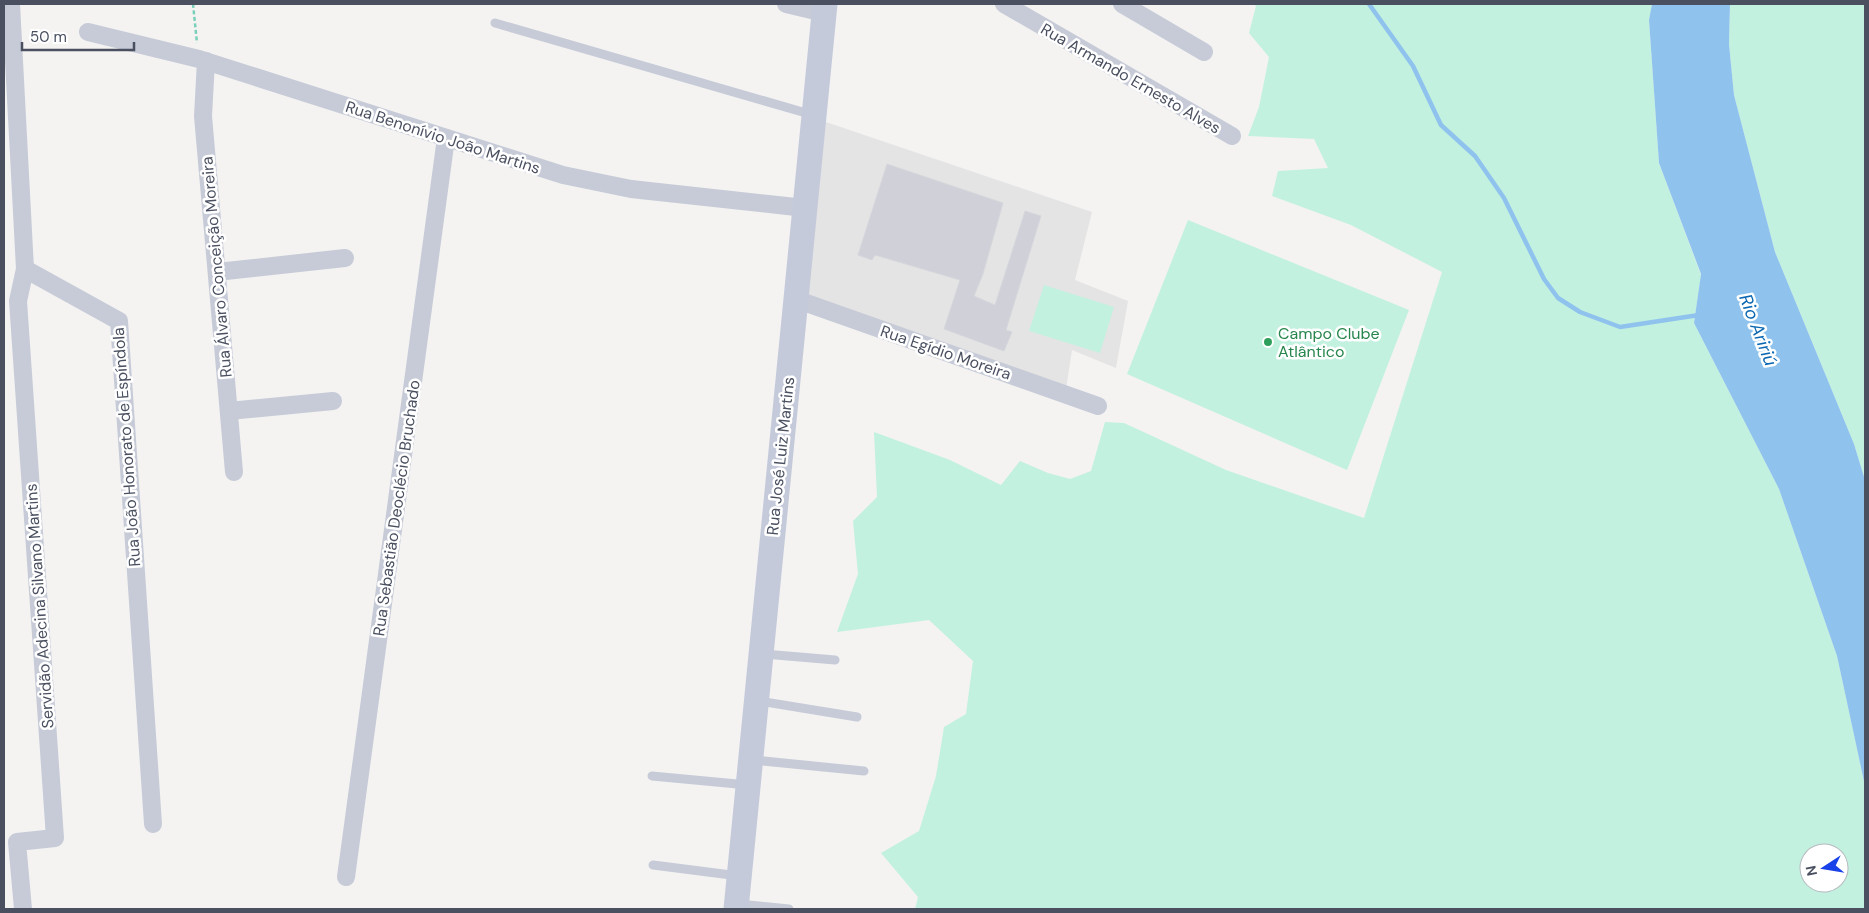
<svg xmlns="http://www.w3.org/2000/svg" width="1869" height="913" font-family="'DM Sans',sans-serif">
  <rect width="100%" height="100%" fill="#f4f3f2"/>
  <polygon fill="#e5e4e4" points="820,120 1092,212 1075,280 1128,301 1116,368 1072,350 1066,389 803,301"/>
  <g fill="#c2f1df" fill-rule="evenodd">
    <path d="M1253 4H1652L1649 20 1659 163 1701 275 1694 323 1779 489 1837 656 1865 786V909H915L918 897 881 853 919 831 936 776 944 727 966 714 973 661 929 620 837 632 858 574 853 521 877 497 874 432 950 460 1001 485 1020 461 1048 473 1070 479 1091 471 1105 422 1124 423 1226 470 1364 518 1442 272 1351 225 1272 196 1278 171 1328 168 1314 139 1248 136 1259 107 1269 57 1249 33 1256 6ZM1809 853H1839V883H1809Z"/>
    <polygon points="1730,4 1865,4 1865,480 1854,444 1775,252 1734,95 1729,44"/>
    <polygon points="1188,220 1409,310 1347,470 1127,374"/>
    <polygon points="1044,285 1114,307 1100,353 1029,331"/>
  </g>
  <polygon fill="#8fc3ee" points="1652,4 1730,4 1729,44 1734,95 1775,252 1854,444 1865,480 1865,786 1837,656 1779,489 1694,323 1701,274 1659,163 1649,20"/>
  <g fill="none" stroke-linecap="round" stroke-linejoin="round">
    <polyline stroke="#8fc3ee" stroke-width="4.5" points="1369,4 1413,66 1441,125 1475,156 1504,198 1544,279 1558,298 1580,312 1620,327 1699,315"/>
  </g>
  <polygon fill="#cfd0d8" stroke="#d6d7dd" points="887,164 1003,203 983,274 974,296 995,305 1025,211 1041,216 1006,330 1012,332 1004,351 944,329 960,280 875,255 872,260 858,255"/>
  <g fill="none" stroke-linecap="round" stroke-linejoin="round">
    <polyline stroke="#79d0ba" stroke-width="2.5" stroke-dasharray="4 2.5" stroke-linecap="butt" points="193,4 197,43"/>
    <g stroke="#c6cbd7" stroke-width="9">
      <polyline points="495,23 813,115"/>
      <polyline points="764,654 835,660"/>
      <polyline points="759,701 857,717"/>
      <polyline points="753,760 864,771"/>
      <polyline points="652,776 748,785"/>
      <polyline points="653,865 739,876"/>
      <polyline points="739,904 789,909"/>
    </g>
    <g stroke="#c6cbd7" stroke-width="18">
      <polyline points="11,4 25,269 119,321 153,824"/>
      <polyline points="786,4 824,13"/>
      <polyline points="1004,4 1232,136"/>
      <polyline points="1122,4 1204,52"/>
      <polyline points="88,32 199,59 563,175 631,189 805,208"/>
      <polyline points="206,61 203,116 234,472"/>
      <polyline points="217,272 345,258"/>
      <polyline points="795,299 1098,406"/>
      <polyline points="229,411 333,401"/>
      <polyline points="346,877 446,138"/>
      <polyline points="23,909 17,842 55,838 18,301 25,269"/>
    </g>
    <polyline stroke="#c5cadb" stroke-width="25" points="736,909 825,4"/>
  </g>
  <circle fill="#2e9e5b" stroke="#fff" stroke-width="2" cx="1268" cy="342" r="5"/>
  <g text-anchor="middle" stroke-width="5" stroke-linejoin="round" paint-order="stroke">
    <g font-size="16" fill="#4a5060" stroke="#fff">
      <text transform="translate(1131 78) rotate(30)" y="6">Rua Armando Ernesto Alves</text>
      <text transform="translate(443 137) rotate(18)" y="6">Rua Benonívio João Martins</text>
      <text transform="translate(216 267) rotate(-95)" y="6">Rua Álvaro Conceição Moreira</text>
      <text transform="translate(946 352) rotate(19)" y="6">Rua Egídio Moreira</text>
      <text transform="translate(126 447) rotate(-94)" y="6">Rua João Honorato de Espíndola</text>
      <text transform="translate(780 456) rotate(-84)" y="6">Rua José Luiz Martins</text>
      <text transform="translate(396 508) rotate(-82)" y="6">Rua Sebastião Deoclécio Bruchado</text>
      <text transform="translate(39 606) rotate(-94)" y="6">Servidão Adecina Silvano Martins</text>
    </g>
    <g font-size="16" fill="#27864d" stroke="#fff" text-anchor="start">
      <text x="1278" y="339">Campo Clube<tspan x="1278" dy="18">Atlântico</tspan></text>
    </g>
    <g font-size="18" font-style="italic" fill="#0b67b2" stroke="#fff">
      <text transform="translate(1758 330) rotate(69)" y="6">Rio Aririú</text>
    </g>
  </g>
  <rect width="1869" height="913" fill="none" stroke="#4a5060" stroke-width="10"/>
  <g transform="translate(1824 868) rotate(258)"><circle r="24" fill="#ffffff" stroke="#b7b9bf"/>
  <path d="M0-4L9 19L0 12L-9 19Z" fill="#1942e8"/>
  <text y="-8" font-size="14" font-weight="bold" text-anchor="middle" fill="#4a5060">N</text>
  </g>
  <path d="M22 42v8h112v-8" fill="none" stroke="#4a5060" stroke-width="2.5"/>
  <text x="30" y="42" font-size="15" fill="#4a5060" stroke="#ffffff" stroke-width="4" paint-order="stroke">50 m</text>
</svg>
